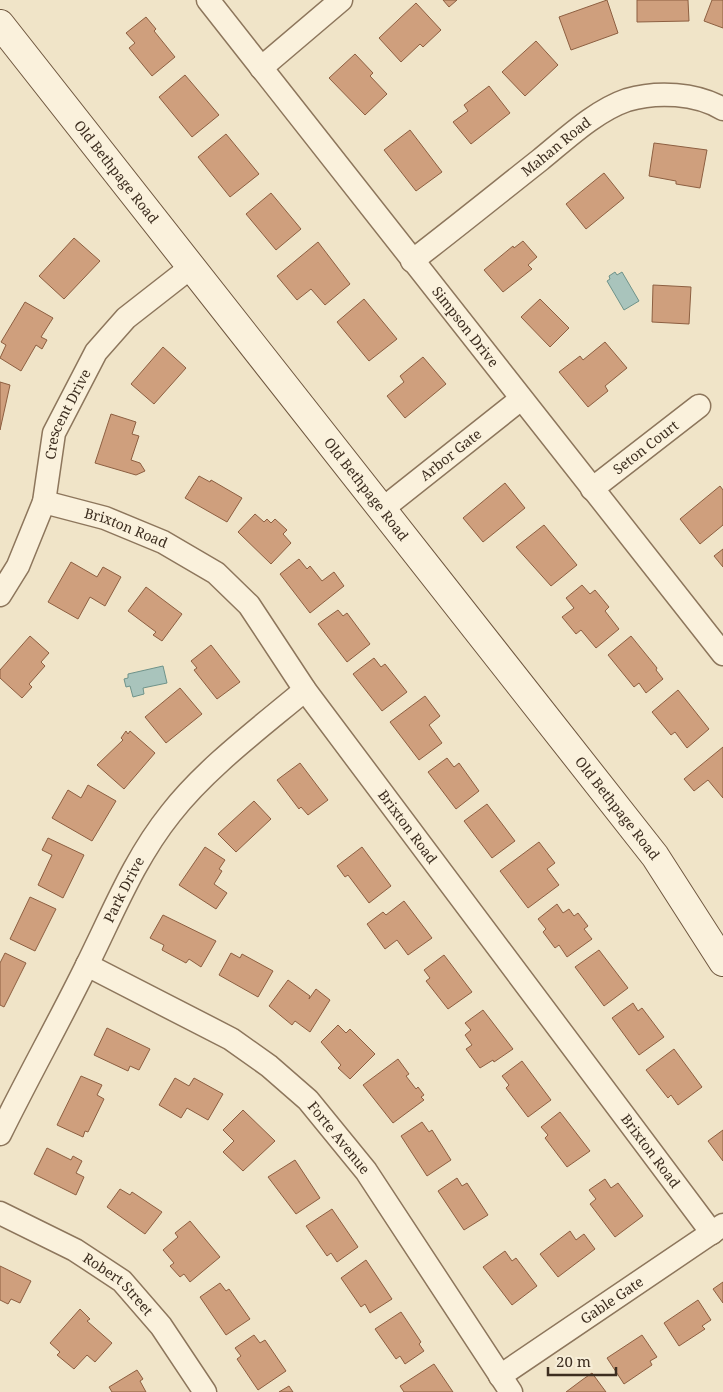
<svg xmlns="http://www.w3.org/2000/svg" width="723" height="1392" font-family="'Noto Serif',serif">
  <rect width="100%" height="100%" fill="#f0e4c8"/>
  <g fill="#a9c4bc" stroke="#6f938a">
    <polygon points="615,272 617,275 622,272 639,301 624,310 607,281 610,279 609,276"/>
    <polygon points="163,666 167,683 143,688 144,694 133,697 130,686 126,687 124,679 128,678 128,674"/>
  </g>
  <g fill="#cf9f7d" stroke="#8d5f41">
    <polygon points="443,0 457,0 449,7"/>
    <polygon points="607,0 618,33 571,50 559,17"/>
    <polygon points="637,0 688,0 689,21 637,22"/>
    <polygon points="712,0 723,0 723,28 704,21"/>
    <polygon points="416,3 441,30 423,47 420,44 401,62 379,38"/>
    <polygon points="146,17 156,29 154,31 175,57 152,76 129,48 135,43 126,33"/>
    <polygon points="536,41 558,65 525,96 502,72"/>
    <polygon points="355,54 373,73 370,76 387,94 365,115 329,78"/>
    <polygon points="185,75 219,115 192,137 159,97"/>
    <polygon points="489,86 510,113 471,144 453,122 468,111 464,105"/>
    <polygon points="410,130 442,172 416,191 384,150"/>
    <polygon points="226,134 259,174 230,197 198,157"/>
    <polygon points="654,143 707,150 700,188 676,184 676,181 649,176"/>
    <polygon points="604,173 624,198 586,229 566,204"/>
    <polygon points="271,193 301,229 276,250 246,214"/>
    <polygon points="74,238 100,261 64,299 39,276"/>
    <polygon points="523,241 537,257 528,265 532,269 503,292 484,270 513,246 514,248"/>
    <polygon points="318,242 350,284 325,305 311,289 297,300 277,276"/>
    <polygon points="653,285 691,287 689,324 652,322"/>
    <polygon points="364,299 397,339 369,361 337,322"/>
    <polygon points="540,299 569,328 550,347 521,317"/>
    <polygon points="25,302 53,318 41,337 47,340 42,349 36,345 21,371 0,358 6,345 1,342"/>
    <polygon points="605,342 627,368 605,386 608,391 588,407 559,372 580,356 583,360"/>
    <polygon points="163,347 186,368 154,404 131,384"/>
    <polygon points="423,357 446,384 405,418 387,396 404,382 400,376"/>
    <polygon points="0,382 10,385 0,430"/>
    <polygon points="111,414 136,422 132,434 139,436 131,460 140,463 145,471 136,475 95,463"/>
    <polygon points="199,476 210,482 211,480 242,498 227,522 185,498"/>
    <polygon points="505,483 525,508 483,542 463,518"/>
    <polygon points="720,486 723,490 723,525 700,544 680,519"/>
    <polygon points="255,514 264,522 267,519 271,523 275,519 287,530 283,534 291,543 271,564 238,532"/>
    <polygon points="544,525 577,565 551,586 516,547"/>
    <polygon points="723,549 723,567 714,556"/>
    <polygon points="299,559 307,569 310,566 322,581 334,572 344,586 310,613 280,574"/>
    <polygon points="71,562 97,577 103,567 121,577 105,606 90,597 78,619 48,602"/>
    <polygon points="582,585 590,594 595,590 609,607 605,611 619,629 596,648 581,630 576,634 562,617 574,608 566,598"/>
    <polygon points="146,587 182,614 162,641 153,635 156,632 128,611"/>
    <polygon points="338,610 343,616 347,613 370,644 347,662 318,624"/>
    <polygon points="30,636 49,653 41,662 45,666 29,684 32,687 22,698 0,678 0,670"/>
    <polygon points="631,636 657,668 656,670 663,679 646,693 639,683 634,687 608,655"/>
    <polygon points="211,645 240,682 217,699 194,670 197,668 191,661"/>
    <polygon points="374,658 381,667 385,664 407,692 382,711 353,674"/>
    <polygon points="180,688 202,714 166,743 145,717"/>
    <polygon points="678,690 709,729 687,748 675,732 671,735 652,712"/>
    <polygon points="425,696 440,716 429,725 442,743 419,760 390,722"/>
    <polygon points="126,731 128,734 130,731 155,753 124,789 97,765 123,740 121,738"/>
    <polygon points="723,747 723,798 708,780 694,791 684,779"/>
    <polygon points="447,758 454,767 459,763 479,791 456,809 428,772"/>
    <polygon points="300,763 328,800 308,815 301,807 299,809 277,780"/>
    <polygon points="88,785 116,801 92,841 52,818 68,790 81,798"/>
    <polygon points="254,801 271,819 236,852 218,834"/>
    <polygon points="487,804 515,841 492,858 464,821"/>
    <polygon points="48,838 84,855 63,898 38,885 52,855 42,850"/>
    <polygon points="539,842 555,863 547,869 559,885 528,908 500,871"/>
    <polygon points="205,847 225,860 219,869 222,871 214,884 227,893 216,909 179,885"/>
    <polygon points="362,847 391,886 369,903 348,875 345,877 337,866"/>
    <polygon points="30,897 56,909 35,951 10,939"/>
    <polygon points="404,901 432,938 408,955 397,940 385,949 367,924 383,912 386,915"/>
    <polygon points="557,904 563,913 569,909 574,916 578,913 588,926 584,929 592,939 567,957 559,945 555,948 543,932 546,929 538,919"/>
    <polygon points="163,915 216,941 201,967 189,959 186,963 162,950 164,945 150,938"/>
    <polygon points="599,950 628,988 604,1006 575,967"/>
    <polygon points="5,953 26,963 4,1007 0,1005 0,963"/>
    <polygon points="231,953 240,958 242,954 273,971 258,997 219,975"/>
    <polygon points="444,955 472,992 448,1009 426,981 430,978 424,970"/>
    <polygon points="288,980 310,996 309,999 316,989 330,1000 310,1032 295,1021 292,1025 269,1006"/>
    <polygon points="633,1003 638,1011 642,1008 664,1037 639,1055 612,1018"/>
    <polygon points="483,1010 513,1049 494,1062 493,1060 480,1068 466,1049 472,1045 465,1035 471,1030 465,1023"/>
    <polygon points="338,1025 346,1033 350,1029 375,1054 350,1079 338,1068 341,1065 321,1042"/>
    <polygon points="107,1028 150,1049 139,1070 130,1066 128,1071 94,1055"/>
    <polygon points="674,1049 702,1087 678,1105 671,1095 668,1098 646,1070"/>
    <polygon points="398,1059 409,1074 406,1076 416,1089 418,1087 424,1095 421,1097 424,1100 393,1123 363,1085"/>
    <polygon points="522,1061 551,1100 528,1117 506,1088 509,1085 502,1076"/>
    <polygon points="81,1076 102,1085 97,1095 104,1099 88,1132 85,1131 83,1137 57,1125"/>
    <polygon points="175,1078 189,1086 194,1078 223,1094 208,1120 187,1108 181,1118 159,1105"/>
    <polygon points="243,1110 275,1141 243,1171 223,1152 234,1141 223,1130"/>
    <polygon points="560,1112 590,1151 567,1167 545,1138 548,1135 541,1127"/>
    <polygon points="422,1122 429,1132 432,1130 451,1160 427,1176 401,1136"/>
    <polygon points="723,1130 723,1161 708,1141"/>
    <polygon points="47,1148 71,1160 73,1156 82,1161 76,1173 84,1177 76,1195 34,1174"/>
    <polygon points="295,1160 320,1198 296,1214 268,1177"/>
    <polygon points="457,1178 462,1186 467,1183 488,1215 464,1230 438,1191"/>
    <polygon points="605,1179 611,1188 618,1183 643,1216 615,1237 590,1204 596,1199 589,1190"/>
    <polygon points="120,1189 130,1195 132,1192 162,1212 145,1234 107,1207"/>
    <polygon points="332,1209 358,1247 337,1262 331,1253 327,1256 306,1226"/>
    <polygon points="190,1221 220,1257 190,1282 184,1274 180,1277 170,1266 174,1263 163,1250 178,1237 175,1233"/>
    <polygon points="570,1231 576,1240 584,1234 595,1249 558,1277 540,1254"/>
    <polygon points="505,1251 512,1261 516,1258 537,1286 512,1305 483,1267"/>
    <polygon points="366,1260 392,1299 370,1313 365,1304 361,1307 341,1278"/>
    <polygon points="0,1266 31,1281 20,1303 11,1299 8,1304 0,1300"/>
    <polygon points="723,1282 723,1303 713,1289"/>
    <polygon points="220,1283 226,1291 229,1289 250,1319 226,1335 200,1297"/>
    <polygon points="698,1300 711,1320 702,1326 705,1329 679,1346 664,1323"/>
    <polygon points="80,1309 90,1319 87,1321 112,1343 95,1362 87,1355 74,1369 57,1355 60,1352 50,1343"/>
    <polygon points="401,1312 421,1342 419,1344 424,1351 405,1364 400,1356 396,1359 375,1329"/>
    <polygon points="254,1335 260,1343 265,1340 286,1371 258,1390 237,1359 241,1356 235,1348"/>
    <polygon points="642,1335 657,1357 650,1361 652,1365 624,1384 607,1358"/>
    <polygon points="434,1364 453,1392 404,1392 400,1386"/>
    <polygon points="137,1370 143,1379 140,1381 146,1392 112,1392 109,1387"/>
    <polygon points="592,1373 606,1392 566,1392 582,1380"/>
    <polygon points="289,1386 293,1392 279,1392"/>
  </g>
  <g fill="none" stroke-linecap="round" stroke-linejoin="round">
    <g stroke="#8d765c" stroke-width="25">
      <g id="minor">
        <path id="s1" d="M208 0 723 654"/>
        <polyline points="261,68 341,0"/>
        <path id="s2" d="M412 261C455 228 497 194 540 160 566 139 595 111 627 100 657 91 696 93 723 109"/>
        <path id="s3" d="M592 489 699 406"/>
        <path id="s4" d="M44 502 105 518 163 542 216 573 249 605 305 690 712 1233"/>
        <path id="s5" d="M381 510 521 399"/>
        <path id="s6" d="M0 595 18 566 44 502 54 433 96 352 126 318 190 268"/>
        <path id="s7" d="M87 965 231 1039 269 1066 308 1100 366 1171 511 1392"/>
        <path id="s8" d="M0 1134C28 1077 59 1022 87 965 113 913 134 859 171 813 206 768 261 727 305 690"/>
        <path id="s9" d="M0 1213 75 1250 122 1281 161 1326 205 1392"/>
        <path id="s10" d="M500 1376 723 1225"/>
      </g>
    </g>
    <g stroke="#6f573f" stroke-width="30">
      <g id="secondary">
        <path id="s11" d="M0 24 655 856 723 962"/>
      </g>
    </g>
    <use href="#minor" stroke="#faf1dc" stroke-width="22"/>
    <use href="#secondary" stroke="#faf1dc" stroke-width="28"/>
  </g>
  <g text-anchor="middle" stroke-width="5" stroke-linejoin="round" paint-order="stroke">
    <g font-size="14" fill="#3d2e20" stroke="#f7eed8">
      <text dy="5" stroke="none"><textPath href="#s2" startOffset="184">Mahan Road</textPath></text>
      <text dy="5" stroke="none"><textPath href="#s11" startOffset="188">Old Bethpage Road</textPath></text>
      <text dy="5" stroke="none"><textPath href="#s1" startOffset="416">Simpson Drive</textPath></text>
      <text dy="5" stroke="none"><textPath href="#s6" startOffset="195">Crescent Drive</textPath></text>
      <text dy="5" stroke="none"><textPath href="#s3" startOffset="68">Seton Court</textPath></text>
      <text dy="5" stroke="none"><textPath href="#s5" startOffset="89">Arbor Gate</textPath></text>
      <text dy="5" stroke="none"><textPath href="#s11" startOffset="592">Old Bethpage Road</textPath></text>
      <text dy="5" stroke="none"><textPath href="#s4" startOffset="86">Brixton Road</textPath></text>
      <text dy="5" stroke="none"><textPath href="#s11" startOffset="998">Old Bethpage Road</textPath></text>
      <text dy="5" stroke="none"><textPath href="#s4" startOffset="506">Brixton Road</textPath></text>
      <text dy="5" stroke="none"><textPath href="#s8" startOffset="274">Park Drive</textPath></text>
      <text dy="5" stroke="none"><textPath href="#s7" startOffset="309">Forte Avenue</textPath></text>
      <text dy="5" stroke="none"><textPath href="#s4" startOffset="911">Brixton Road</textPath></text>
      <text dy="5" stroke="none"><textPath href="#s9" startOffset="139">Robert Street</textPath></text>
      <text dy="5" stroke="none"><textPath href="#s10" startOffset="135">Gable Gate</textPath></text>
    </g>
  </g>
  <path d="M548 1367v8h68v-8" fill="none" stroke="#3d2e20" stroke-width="2.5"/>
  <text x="556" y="1367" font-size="15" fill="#3d2e20" stroke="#f7eed8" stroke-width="4" paint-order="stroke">20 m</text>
</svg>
